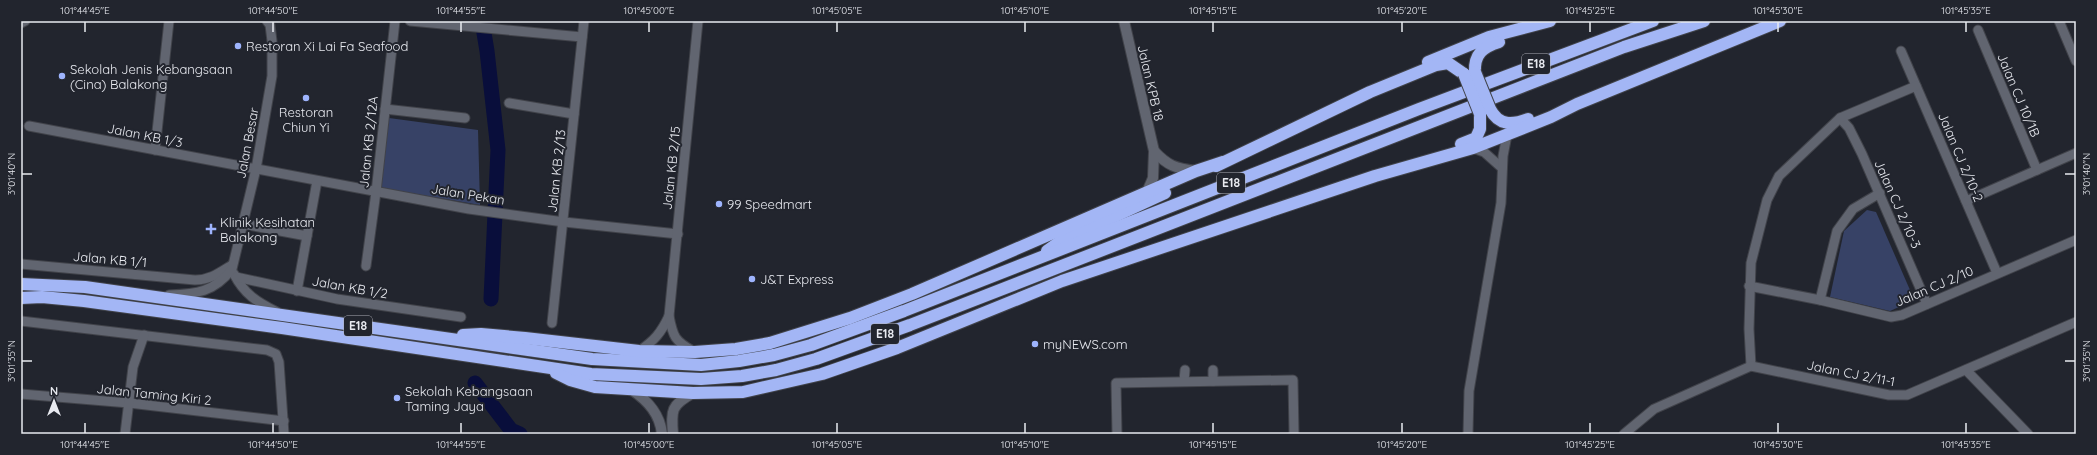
<svg xmlns="http://www.w3.org/2000/svg" width="2097" height="455" font-family="Quicksand,sans-serif">
  <rect width="100%" height="100%" fill="#22252e"/>
  <g fill="#374266">
    <polygon points="389,118 478,130 480,205 381,188"/>
    <polygon points="1867,210 1876,212 1910,290 1910,302 1890,311 1830,297 1844,231"/>
  </g>
  <g fill="none" stroke-linecap="round" stroke-linejoin="round">
    <g stroke="#090e3b" stroke-width="15">
      <polyline points="482,21 487,51 498,150 491,299"/>
      <polyline points="475,383 511,430 520,434"/>
    </g>
    <g stroke="#41434a" stroke-width="11">
      <g id="minor">
        <polyline points="410,21 582,37"/>
        <polyline points="2059,21 2076,61"/>
        <polyline points="21,23 25,21"/>
        <polyline points="1978,30 2037,170"/>
        <polyline points="1901,51 1997,273"/>
        <polyline points="509,103 574,114"/>
        <polyline points="385,109 465,118"/>
        <polyline points="1840,118 1849,128 1862,154 1927,304"/>
        <polyline points="29,126 469,209 564,222 678,234"/>
        <polyline points="1473,148 1484,152 1502,168"/>
        <polyline points="155,150 169,21"/>
        <polyline points="1966,201 2076,153"/>
        <polyline points="243,224 307,236"/>
        <path d="M21 264 195 280C210 280 219 273 232 265"/>
        <polyline points="366,266 376,192 395,21"/>
        <path d="M234 274C244 294 257 302 277 312"/>
        <polyline points="236,277 337,299 461,317"/>
        <polyline points="1749,286 1820,300 1891,317 1902,315 2076,240"/>
        <polyline points="297,291 317,181"/>
        <path d="M169 295C197 294 214 292 232 269L256 169 272 76V41L270 25 267 21"/>
        <polyline points="1820,300 1837,231 1853,209 1880,193"/>
        <polyline points="21,321 267,350 276,354 279,362 284,434"/>
        <polyline points="552,323 584,21"/>
        <path d="M639 351C654 341 661 333 669 316"/>
        <path d="M693 351C675 341 673 337 669 316L698 21"/>
        <polyline points="1751,366 1749,329 1751,263 1767,200 1779,176 1840,118 1916,86"/>
        <polyline points="1213,370 1213,381"/>
        <polyline points="1966,370 2028,434"/>
        <polyline points="1184,381 1185,370"/>
        <polyline points="21,394 129,403 284,421"/>
        <polyline points="125,434 133,367 144,335"/>
        <polyline points="1117,434 1116,383 1293,380 1294,434"/>
        <polyline points="1468,434 1469,391 1501,203 1503,156 1507,135"/>
        <polyline points="1624,434 1654,409 1751,366 1889,395 1907,395 2076,322"/>
      </g>
    </g>
    <g stroke="#41434a" stroke-width="12">
      <g id="tertiary">
        <polyline points="1124,21 1154,151 1153,178 1147,192"/>
        <path d="M1154 151C1168 166 1175 168 1196 171"/>
        <path d="M632 390C648 401 660 414 662 434"/>
        <path d="M673 434C671 410 671 405 693 393"/>
      </g>
    </g>
    <g stroke="#41434a" stroke-width="14">
      <g id="motorway">
        <polyline points="1428,62 1489,37 1550,21"/>
        <path d="M1475 72C1474 54 1483 47 1499 42"/>
        <path d="M1490 109C1499 126 1512 125 1528 119"/>
        <polyline points="1461,144 1476,138 1480,129 1480,114"/>
        <polyline points="1216,166 1370,92 1436,65 1448,63 1464,74"/>
        <polyline points="1047,251 1061,241 1165,193"/>
        <polyline points="21,284 85,287 592,359 701,365 739,361 774,355 811,345 904,311 1419,109 1653,21"/>
        <polyline points="21,298 42,297 84,301 282,328 591,374 701,379 742,376 776,370 816,359 910,325 1624,47 1704,21"/>
        <polyline points="463,335 481,334 525,338 639,351 695,352 736,349 770,343 850,318 912,294 1196,171 1223,162"/>
        <polyline points="556,373 570,380 595,387 693,393 743,392 822,374 897,348 1062,281 1375,176 1473,148 1551,117 1577,104 1780,21"/>
      </g>
    </g>
    <use href="#minor" stroke="#616570" stroke-width="9"/>
    <use href="#tertiary" stroke="#616570" stroke-width="10"/>
    <use href="#motorway" stroke="#a3b6f5" stroke-width="12"/>
    <g stroke="#41434a" stroke-width="14" stroke-linecap="butt">
      <g id="motorway-bridge">
        <polyline points="1475,72 1490,109"/>
        <polyline points="1464,74 1480,114"/>
      </g>
    </g>
    <use href="#motorway-bridge" stroke="#a3b6f5" stroke-width="12"/>
  </g>
  <path fill="none" stroke="#e8eaf0" stroke-width="1.5" d="M85 22V32M273 22V32M461 22V32M649 22V32M837 22V32M1025 22V32M1213 22V32M1402 22V32M1590 22V32M1778 22V32M1966 22V32M22 174H32M2065 174H2075M22 361H32M2065 361H2075M85 423V433M273 423V433M461 423V433M649 423V433M837 423V433M1025 423V433M1213 423V433M1402 423V433M1590 423V433M1778 423V433M1966 423V433"/>
  <g fill="#9eb4fd" stroke="#22252e" stroke-width="1.5">
    <circle cx="238" cy="46" r="4"/>
    <circle cx="62" cy="76" r="4"/>
    <circle cx="306" cy="98" r="4"/>
    <circle cx="719" cy="204" r="4"/>
    <path d="M209 223h4v4h4v4h-4v4h-4v-4h-4v-4h4z"/>
    <circle cx="752" cy="279" r="4"/>
    <circle cx="1035" cy="344" r="4"/>
    <circle cx="397" cy="398" r="4"/>
  </g>
  <g text-anchor="middle" stroke-width="4" stroke-linejoin="round" paint-order="stroke">
    <g fill="#22252e" stroke="#adafb6" stroke-width="1">
      <rect x="1522" y="54" width="28" height="20" rx="3"/>
      <rect x="1217" y="173" width="28" height="20" rx="3"/>
      <rect x="344" y="316" width="28" height="20" rx="3"/>
      <rect x="871" y="324" width="28" height="20" rx="3"/>
    </g>
    <g font-size="12" font-weight="bold" fill="#e8eaf0">
      <text x="1536" y="68">E18</text>
      <text x="1231" y="187">E18</text>
      <text x="358" y="330">E18</text>
      <text x="885" y="338">E18</text>
    </g>
    <g font-size="13" fill="#e8eaf0" stroke="#22252e" text-anchor="start">
      <text x="246" y="51">Restoran Xi Lai Fa Seafood</text>
      <text x="70" y="74">Sekolah Jenis Kebangsaan<tspan x="70" dy="15">(Cina) Balakong</tspan></text>
      <text x="306" y="117" text-anchor="middle">Restoran<tspan x="306" dy="15">Chiun Yi</tspan></text>
      <text x="727" y="209">99 Speedmart</text>
      <text x="220" y="227">Klinik Kesihatan<tspan x="220" dy="15">Balakong</tspan></text>
      <text x="760" y="284">J&amp;T Express</text>
      <text x="1043" y="349">myNEWS.com</text>
      <text x="405" y="396">Sekolah Kebangsaan<tspan x="405" dy="15">Taming Jaya</tspan></text>
    </g>
    <g font-size="13" fill="#e8eaf0" stroke="#22252e">
      <text transform="translate(1151 83) rotate(77)" y="5">Jalan KPB 18</text>
      <text transform="translate(2019 95) rotate(67)" y="5">Jalan CJ 10/1B</text>
      <text transform="translate(145 135) rotate(11)" y="5">Jalan KB 1/3</text>
      <text transform="translate(368 142) rotate(-84)" y="5">Jalan KB 2/12A</text>
      <text transform="translate(247 143) rotate(-79)" y="5">Jalan Besar</text>
      <text transform="translate(1961 157) rotate(67)" y="5">Jalan CJ 2/10-2</text>
      <text transform="translate(671 168) rotate(-84)" y="5">Jalan KB 2/15</text>
      <text transform="translate(556 171) rotate(-84)" y="5">Jalan KB 2/13</text>
      <text transform="translate(468 194) rotate(9)" y="5">Jalan Pekan</text>
      <text transform="translate(1898 204) rotate(66)" y="5">Jalan CJ 2/10-3</text>
      <text transform="translate(110 259) rotate(5)" y="5">Jalan KB 1/1</text>
      <text transform="translate(1934 286) rotate(-23)" y="5">Jalan CJ 2/10</text>
      <text transform="translate(350 287) rotate(10)" y="5">Jalan KB 1/2</text>
      <text transform="translate(1851 373) rotate(11)" y="5">Jalan CJ 2/11-1</text>
      <text transform="translate(154 394) rotate(6)" y="5">Jalan Taming Kiri 2</text>
    </g>
  </g>
  <rect width="2097" height="455" fill="none" stroke="#22252e" stroke-width="44"/>
  <g transform="translate(54 401)" stroke="#22252e" stroke-width="3" paint-order="stroke">
  <path d="M0-3L7 15L0 10L-7 15Z" fill="#e8eaf0"/>
  <text y="-6" font-size="11" font-weight="bold" text-anchor="middle" fill="#e8eaf0">N</text>
  </g>
  <rect x="22" y="22" width="2053" height="411" fill="none" stroke="#e8eaf0" stroke-width="1.5"/>
  <g font-size="10" text-anchor="middle" fill="#e8eaf0">
    <text x="85" y="14">101°44'45"E</text>
    <text x="273" y="14">101°44'50"E</text>
    <text x="461" y="14">101°44'55"E</text>
    <text x="649" y="14">101°45'00"E</text>
    <text x="837" y="14">101°45'05"E</text>
    <text x="1025" y="14">101°45'10"E</text>
    <text x="1213" y="14">101°45'15"E</text>
    <text x="1402" y="14">101°45'20"E</text>
    <text x="1590" y="14">101°45'25"E</text>
    <text x="1778" y="14">101°45'30"E</text>
    <text x="1966" y="14">101°45'35"E</text>
    <text transform="translate(11 174) rotate(-90)" y="4">3°01'40"N</text>
    <text transform="translate(2086 174) rotate(-90)" y="4">3°01'40"N</text>
    <text transform="translate(11 361) rotate(-90)" y="4">3°01'35"N</text>
    <text transform="translate(2086 361) rotate(-90)" y="4">3°01'35"N</text>
    <text x="85" y="448">101°44'45"E</text>
    <text x="273" y="448">101°44'50"E</text>
    <text x="461" y="448">101°44'55"E</text>
    <text x="649" y="448">101°45'00"E</text>
    <text x="837" y="448">101°45'05"E</text>
    <text x="1025" y="448">101°45'10"E</text>
    <text x="1213" y="448">101°45'15"E</text>
    <text x="1402" y="448">101°45'20"E</text>
    <text x="1590" y="448">101°45'25"E</text>
    <text x="1778" y="448">101°45'30"E</text>
    <text x="1966" y="448">101°45'35"E</text>
  </g>
</svg>
